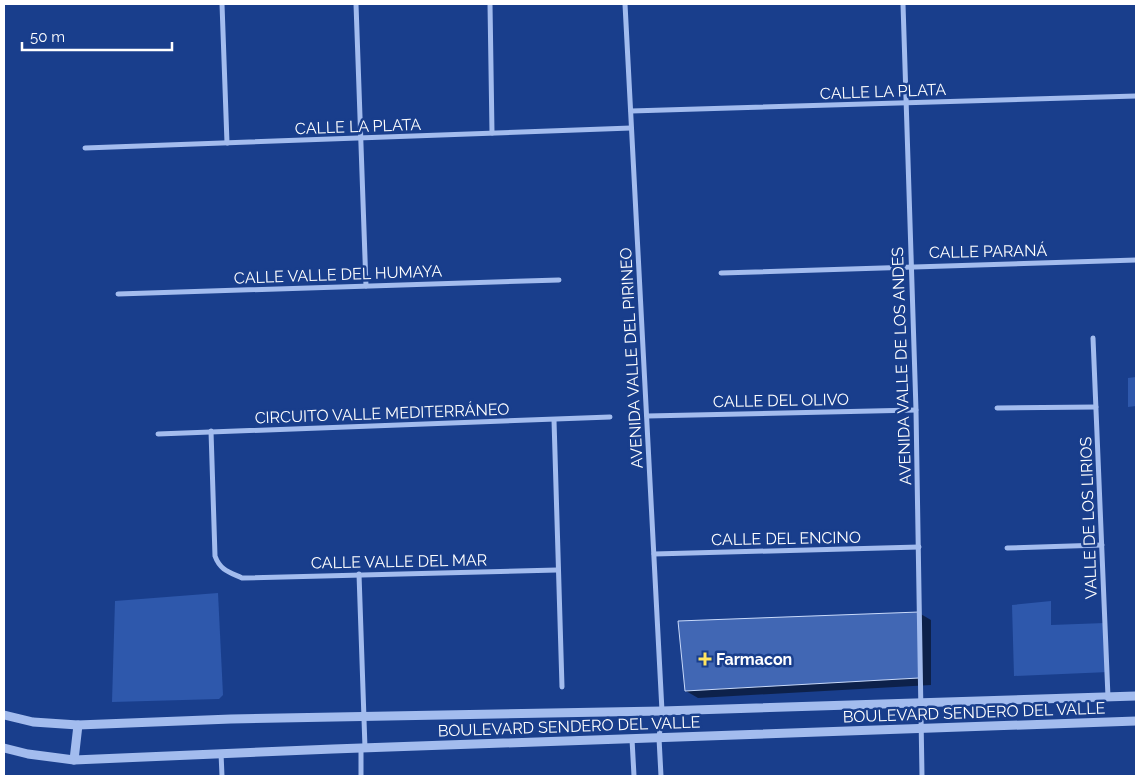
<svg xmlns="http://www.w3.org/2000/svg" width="1140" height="780" font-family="Raleway,sans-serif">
  <rect width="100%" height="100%" fill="#193e8c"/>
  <g fill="#2e58ac">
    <polygon points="1136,377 1136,406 1128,407 1128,378"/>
    <polygon points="218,593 223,695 219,699 112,702 115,601"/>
    <polygon points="1051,601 1051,625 1105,623 1109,672 1014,676 1012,605"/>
  </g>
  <polygon fill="#0007" points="919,613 931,620 931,685 698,698 686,691"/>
  <polygon fill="#4167b4" stroke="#c9dafa" points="919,612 919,678 685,691 678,621"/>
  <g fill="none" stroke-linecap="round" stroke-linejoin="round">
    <g stroke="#a3bcee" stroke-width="5">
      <polyline points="222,4 227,143"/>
      <polyline points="356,4 366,286"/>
      <polyline points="490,4 492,133"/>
      <polyline points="625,4 662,711 659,738 661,776"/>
      <polyline points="903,4 916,410 922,776"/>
      <polyline points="631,111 1136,96"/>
      <polyline points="85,148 631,128"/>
      <polyline points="721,273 1136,260"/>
      <polyline points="118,294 559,280"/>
      <polyline points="1093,338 1108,697"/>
      <polyline points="997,408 1096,407"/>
      <polyline points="647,416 916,410"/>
      <polyline points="554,420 562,687"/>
      <path d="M211 431 215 556C220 570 229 572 242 578L557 570"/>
      <polyline points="158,434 610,417"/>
      <polyline points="1007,548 1102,545"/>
      <polyline points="654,554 919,547"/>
      <polyline points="359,574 365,748"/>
      <polyline points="632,739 634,776"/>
      <polyline points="361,748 361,776"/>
      <polyline points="221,753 222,776"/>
    </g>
    <g stroke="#a3bcee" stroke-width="9">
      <polyline points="4,715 33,722 78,725 231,719 662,711 1136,696"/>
      <polyline points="4,748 28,754 74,760 333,749 1136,721"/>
      <polyline points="74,760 78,725"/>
    </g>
  </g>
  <path fill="#ffe460" stroke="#193e8c" stroke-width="2" d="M702.5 651.5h5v5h5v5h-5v5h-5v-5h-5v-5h5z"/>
  <g text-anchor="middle" stroke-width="5" stroke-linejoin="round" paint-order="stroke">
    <g font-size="16" fill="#fff" stroke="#193e8c">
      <text transform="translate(883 91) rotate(-2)" y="6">CALLE LA PLATA</text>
      <text transform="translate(358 126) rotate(-2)" y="6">CALLE LA PLATA</text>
      <text transform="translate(988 251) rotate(-1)" y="6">CALLE PARANÁ</text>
      <text transform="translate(338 274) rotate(-2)" y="6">CALLE VALLE DEL HUMAYA</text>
      <text transform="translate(631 358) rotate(-93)" y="6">AVENIDA VALLE DEL PIRINEO</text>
      <text transform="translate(901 366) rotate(-92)" y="6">AVENIDA VALLE DE LOS ANDES</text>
      <text transform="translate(781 400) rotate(-1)" y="6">CALLE DEL OLIVO</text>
      <text transform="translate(382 413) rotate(-2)" y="6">CIRCUITO VALLE MEDITERRÁNEO</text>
      <text transform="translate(1088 518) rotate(-92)" y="6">VALLE DE LOS LIRIOS</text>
      <text transform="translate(786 538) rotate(-1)" y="6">CALLE DEL ENCINO</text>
      <text transform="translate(399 561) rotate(-1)" y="6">CALLE VALLE DEL MAR</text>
      <text transform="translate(974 712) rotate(-2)" y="6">BOULEVARD SENDERO DEL VALLE</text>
      <text transform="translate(569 726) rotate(-2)" y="6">BOULEVARD SENDERO DEL VALLE</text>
    </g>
    <g font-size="16" font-weight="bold" fill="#fff" stroke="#193e8c" text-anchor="start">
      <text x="716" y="665">Farmacon</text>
    </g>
  </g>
  <rect width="1140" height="780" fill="none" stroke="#ffffff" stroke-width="10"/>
  <path d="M22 42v8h150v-8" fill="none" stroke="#ffffff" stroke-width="2.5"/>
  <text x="30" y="42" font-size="15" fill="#ffffff" stroke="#193e8c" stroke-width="4" paint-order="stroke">50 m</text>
</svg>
